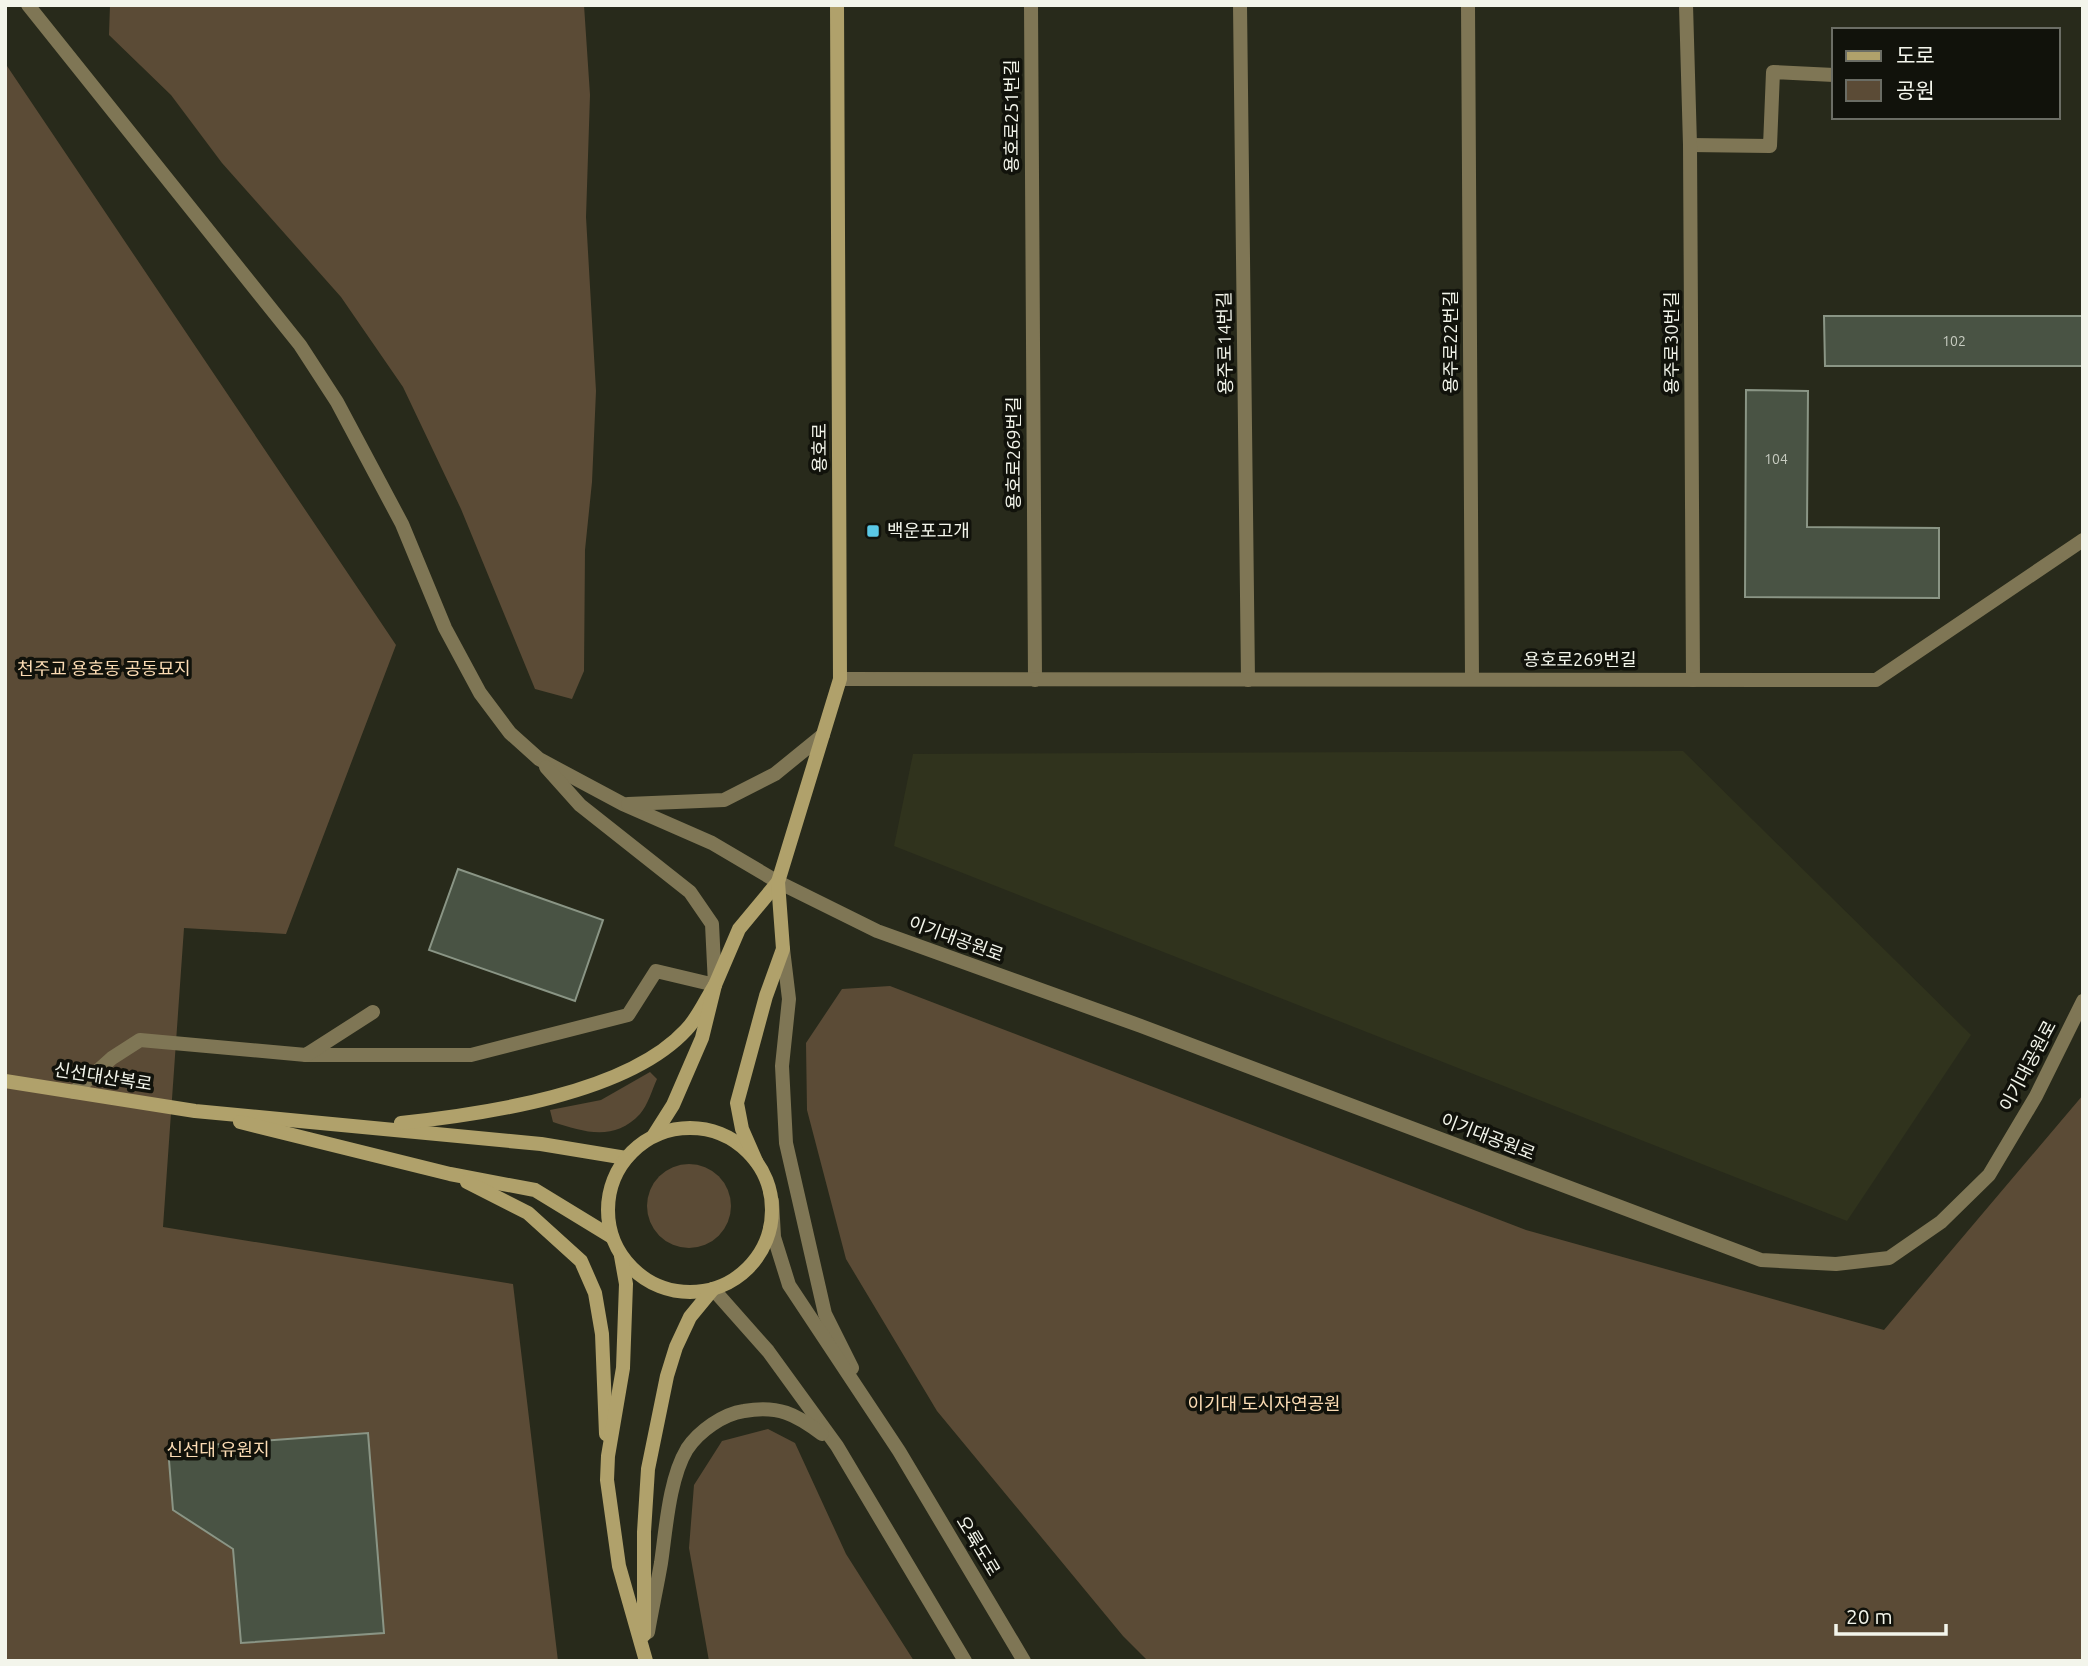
<svg xmlns="http://www.w3.org/2000/svg" width="2088" height="1666" font-family="Ubuntu,'Noto Sans KR',sans-serif">
  <rect width="100%" height="100%" fill="#282a1b"/>
  <polygon fill="#30331d" points="1683,751 1971,1035 1847,1221 894,846 913,754"/>
  <g fill="#5b4b36">
    <polygon points="110,5 584,5 590,95 586,217 596,391 592,482 585,550 584,671 572,699 535,689 461,509 403,387 341,297 222,163 171,95 109,35"/>
    <polygon points="5,63 396,645 286,934 184,928 163,1227 513,1284 558,1661 5,1661"/>
    <polygon points="890,986 1526,1230 1884,1330 2083,1095 2083,1661 1148,1661 1123,1636 937,1411 846,1259 807,1110 806,1043 842,989"/>
    <path d="M650 1072 657 1079C652 1090 648 1105 640 1114 614 1142 584 1132 553 1122L550 1110 601 1100Z"/>
    <circle cx="689" cy="1206" r="42"/>
    <polygon points="768,1429 795,1443 846,1554 914,1661 709,1661 689,1548 694,1485 722,1441"/>
  </g>
  <g fill="#495344" stroke="#8a9585" stroke-width="2">
    <polygon points="1824,316 2083,316 2083,366 1825,366"/>
    <polygon points="1746,390 1808,391 1807,527 1939,528 1939,598 1745,597"/>
    <polygon points="458,869 603,920 575,1001 429,950"/>
    <polygon points="368,1433 384,1633 241,1643 233,1549 173,1510 168,1448"/>
  </g>
  <g fill="none" stroke-linecap="round" stroke-linejoin="round">
    <g stroke="#7f7655" stroke-width="14">
      <polyline points="28,5 300,345 337,402 402,524 445,628 480,693 510,733 539,759 623,804 712,843 778,882"/>
      <polyline points="1690,145 1770,146 1773,72 1834,75"/>
      <polyline points="628,804 724,800 775,774 823,735"/>
      <polyline points="306,1055 471,1055 628,1015 656,971 715,985 712,924 690,892 580,805 546,767"/>
      <polyline points="74,1092 112,1058 140,1040 306,1055 373,1012"/>
    </g>
    <g stroke="#7f7655" stroke-width="14">
      <polyline points="1031,5 1035,680"/>
      <polyline points="1240,5 1248,680"/>
      <polyline points="1468,5 1472,679"/>
      <polyline points="1686,5 1690,145 1693,680"/>
      <polyline points="840,679 1876,680 2083,540"/>
      <polyline points="783,949 789,999 782,1066 786,1143 825,1314 852,1368"/>
      <polyline points="772,1201 774,1237 789,1285 899,1451 1024,1661"/>
      <polyline points="713,1289 768,1351 837,1446 965,1661"/>
      <path d="M648 1632C652 1609 657 1586 661 1563 666 1529 669 1479 687 1449 699 1431 723 1414 744 1411 778 1405 796 1414 822 1434"/>
    </g>
    <polyline stroke="#7f7655" stroke-width="14" points="778,882 877,931 1141,1026 1761,1260 1836,1264 1889,1258 1941,1222 1989,1175 2036,1096 2083,1001"/>
    <g stroke="#b0a16b" stroke-width="14">
      <polyline points="5,1081 195,1111 541,1144 626,1158"/>
      <polyline points="240,1122 450,1174 535,1190 612,1237"/>
      <path d="M401 1123C484 1114 627 1094 686 1030 698 1018 706 999 715 985"/>
      <circle cx="690" cy="1210" r="82"/>
      <polyline points="654,1135 673,1105 702,1038 715,985 739,929 778,882"/>
      <polyline points="756,1161 742,1129 737,1103 766,996 783,949 778,882 840,679 837,5"/>
      <polyline points="467,1182 528,1213 581,1261 595,1293 602,1334 606,1434"/>
      <polyline points="621,1256 626,1284 623,1368 608,1456 607,1480 619,1566 646,1661"/>
      <polyline points="644,1635 644,1532 648,1469 667,1376 676,1347 690,1317 713,1289"/>
    </g>
  </g>
  <rect fill="#5ac8e6" stroke="#11120b" stroke-width="2.5" x="866" y="524" width="14" height="14" rx="3.5"/>
  <g text-anchor="middle" stroke-width="7" stroke-linejoin="round" paint-order="stroke">
    <g font-size="14" fill="#c8ccc1">
      <text x="1954" y="346">102</text>
      <text x="1776" y="464">104</text>
    </g>
    <g font-size="18" fill="#f3f5eb" stroke="#11120b">
      <text transform="translate(1012 116) rotate(-90)" y="6">용호로251번길</text>
      <text transform="translate(1451 342) rotate(-90)" y="6">용주로22번길</text>
      <text transform="translate(1225 343) rotate(-91)" y="6">용주로14번길</text>
      <text transform="translate(1672 343) rotate(-90)" y="6">용주로30번길</text>
      <text transform="translate(820 448) rotate(-90)" y="6">용호로</text>
      <text transform="translate(1014 453) rotate(-90)" y="6">용호로269번길</text>
      <text x="1580" y="666">용호로269번길</text>
      <text transform="translate(956 939) rotate(20)" y="6">이기대공원로</text>
      <text transform="translate(2028 1066) rotate(-62)" y="6">이기대공원로</text>
      <text transform="translate(103 1077) rotate(9)" y="6">신선대산복로</text>
      <text transform="translate(1488 1137) rotate(21)" y="6">이기대공원로</text>
      <text transform="translate(978 1546) rotate(59)" y="6">오륙도로</text>
    </g>
    <g font-size="18" fill="#f3f5eb" stroke="#11120b" text-anchor="start">
      <text x="887" y="537">백운포고개</text>
    </g>
    <g font-size="18" fill="#fcdcb4" stroke="#11120b">
      <text x="104" y="675">천주교 용호동 공동묘지</text>
      <text x="1264" y="1410">이기대 도시자연공원</text>
      <text x="218" y="1456">신선대 유원지</text>
    </g>
  </g>
  <rect width="2088" height="1666" fill="none" stroke="#f3f5eb" stroke-width="14"/>
  <rect x="1832" y="28" width="228" height="91" fill="#11120b" stroke="#6b6d65" stroke-width="2"/>
  <rect x="1846" y="51" width="35" height="10" fill="#b0a16b" stroke="#6b6d65" stroke-width="2"/>
  <text x="1896" y="63" font-size="21" fill="#f3f5eb">도로</text>
  <rect x="1846" y="80" width="35" height="21" fill="#5b4b36" stroke="#6b6d65" stroke-width="2"/>
  <text x="1896" y="98" font-size="21" fill="#f3f5eb">공원</text>
  <path d="M1836 1624v10h110v-10" fill="none" stroke="#f3f5eb" stroke-width="3.5"/>
  <text x="1846" y="1624" font-size="21" fill="#f3f5eb" stroke="#11120b" stroke-width="5" paint-order="stroke">20 m</text>
</svg>
